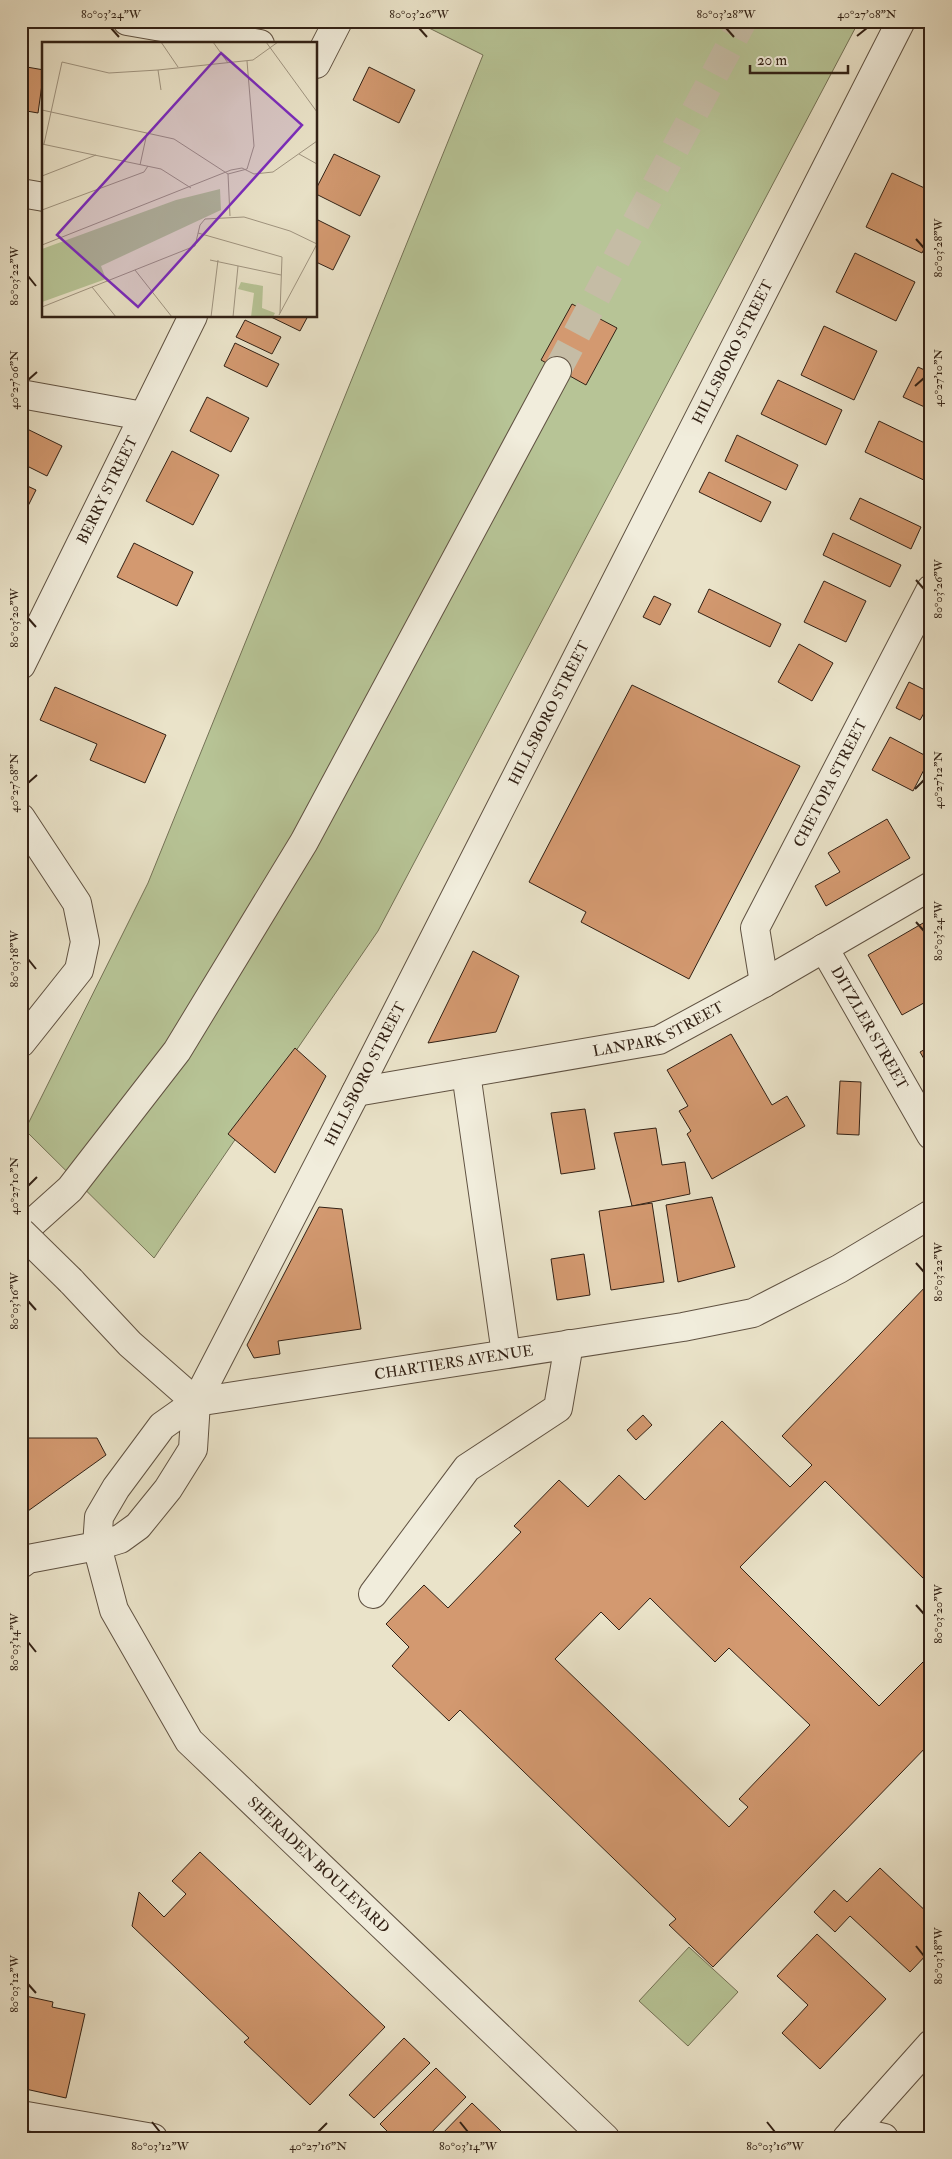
<svg xmlns="http://www.w3.org/2000/svg" width="952" height="2159" font-family="'IM FELL Double Pica',serif">
  <rect width="100%" height="100%" fill="#eae3c9"/>
  <filter id="stains"><feTurbulence type="fractalNoise" baseFrequency=".004" numOctaves="4"/><feColorMatrix values="0 0 0 0 .2 0 0 0 0 .09 0 0 0 0 .02 0 0 0 .5 -.17"/></filter>
  <radialGradient id="worn" r=".72"><stop offset=".6" stop-color="#630" stop-opacity="0"/><stop offset="1" stop-color="#630" stop-opacity=".3"/></radialGradient>
  <g fill="#b7c496" stroke="#747256">
    <polygon points="415,21 859,21 378,931 154,1258 25,1130 148,883 483,55"/>
    <polygon points="689,1947 738,1992 688,2046 639,2001"/>
  </g>
  <g fill="#d39970" stroke="#322115" fill-rule="evenodd">
    <polygon points="21,66 44,70 38,113 21,110"/>
    <polygon points="369,67 415,90 399,123 353,100"/>
    <polygon points="334,154 380,176 360,216 316,194 316,189"/>
    <polygon points="892,173 931,191 931,235 922,253 866,227"/>
    <polygon points="316,219 350,236 333,270 316,262"/>
    <polygon points="855,253 915,282 896,321 836,292"/>
    <polygon points="572,304 617,328 586,385 541,360"/>
    <polygon points="269,316 308,316 300,331"/>
    <polygon points="245,320 281,337 272,354 236,337"/>
    <polygon points="824,326 877,351 854,400 801,375"/>
    <polygon points="235,343 279,364 267,387 224,366"/>
    <polygon points="918,367 931,373 931,410 903,397"/>
    <polygon points="778,380 842,410 826,445 761,414"/>
    <polygon points="207,397 249,418 231,452 190,431"/>
    <polygon points="879,421 931,446 930,483 865,452"/>
    <polygon points="21,426 62,446 47,476 21,463"/>
    <polygon points="737,435 798,465 786,490 725,461"/>
    <polygon points="172,451 219,475 193,525 146,501"/>
    <polygon points="709,472 771,502 761,522 699,492"/>
    <polygon points="21,483 36,490 22,518 21,517"/>
    <polygon points="860,498 921,527 911,549 850,519"/>
    <polygon points="833,533 901,565 890,587 823,555"/>
    <polygon points="134,543 193,572 177,606 117,577"/>
    <polygon points="824,581 866,601 846,642 804,622"/>
    <polygon points="709,589 781,624 770,647 698,612"/>
    <polygon points="654,596 671,604 660,625 643,617"/>
    <polygon points="799,644 833,663 812,701 778,682"/>
    <polygon points="909,682 931,693 931,701 920,720 896,708"/>
    <polygon points="632,685 800,766 689,979 581,922 586,912 529,882"/>
    <polygon points="55,687 166,735 145,783 90,760 97,744 40,720"/>
    <polygon points="890,737 930,758 913,791 872,770"/>
    <polygon points="887,819 910,858 826,906 815,886 840,872 828,853"/>
    <polygon points="930,919 931,999 902,1015 868,955"/>
    <polygon points="473,951 519,976 496,1032 428,1043"/>
    <polygon points="731,1034 772,1105 787,1096 805,1126 712,1179 687,1134 691,1131 679,1111 688,1106 667,1070"/>
    <polygon points="931,1046 931,1071 920,1052"/>
    <polygon points="295,1048 326,1076 275,1173 228,1134"/>
    <polygon points="840,1081 861,1082 859,1135 837,1134"/>
    <polygon points="585,1109 595,1169 561,1174 551,1113"/>
    <polygon points="656,1128 662,1165 685,1162 690,1194 632,1206 614,1133"/>
    <polygon points="712,1197 735,1267 678,1282 666,1205"/>
    <polygon points="652,1203 664,1282 611,1290 599,1211"/>
    <polygon points="319,1207 342,1209 361,1329 278,1341 280,1354 254,1358 247,1345"/>
    <polygon points="584,1254 590,1295 557,1300 551,1259"/>
    <path d="M929 1283 931 1285V1586L825 1481 740 1567 879 1706 931 1654V1742L713 1967 669 1925 676 1919 460 1710 449 1721 392 1666 409 1647 386 1624 424 1585 448 1608 521 1532 514 1526 559 1480 588 1507 619 1475 645 1500 722 1421 790 1487 812 1465 782 1436ZM650 1598 715 1662 729 1648 810 1725 739 1799 748 1807 729 1827 555 1659 601 1612 619 1630Z"/>
    <polygon points="643,1415 652,1425 636,1440 627,1430"/>
    <polygon points="21,1438 97,1438 106,1455 21,1516"/>
    <polygon points="200,1852 385,2027 310,2105 244,2042 249,2038 132,1926 139,1892 164,1917 186,1894 172,1881"/>
    <polygon points="931,1866 931,1877 925,1872"/>
    <polygon points="880,1868 931,1916 931,1950 910,1972 850,1916 835,1932 814,1912 834,1890 847,1902"/>
    <polygon points="817,1934 886,1999 820,2069 782,2033 808,2005 777,1976"/>
    <polygon points="21,1995 53,2002 52,2007 85,2014 66,2098 21,2088"/>
    <polygon points="404,2038 430,2063 374,2118 349,2095"/>
    <polygon points="436,2068 466,2097 426,2138 394,2138 380,2124"/>
    <polygon points="472,2103 502,2132 497,2138 438,2138"/>
  </g>
  <g fill="none" stroke-linecap="round" stroke-linejoin="round">
    <polyline stroke="#c5bca5" stroke-width="28" stroke-dasharray="28 14" stroke-linecap="butt" points="557,371 743,21"/>
    <g stroke="#605242" stroke-width="30">
      <g id="minor">
        <polyline points="127,21 260,44"/>
        <polyline points="316,64 338,21"/>
        <polyline points="21,193 44,197"/>
        <polyline points="21,394 143,416"/>
        <path id="s1" d="M21 665 193 316"/>
        <polyline points="21,818 77,903 85,942 79,970 21,1043"/>
        <path id="s2" d="M824 948 931 1135"/>
        <path id="s3" d="M764 983 755 928 931 589"/>
        <polyline points="466,1073 506,1354"/>
        <path id="s4" d="M356 1092 659 1040 764 983 931 886"/>
        <polyline points="21,1233 70,1189 177,1051 304,842 557,371"/>
        <path id="s5" d="M71 1281 130 1344 196 1402 683 1327 753 1313 839 1269 931 1214"/>
        <path id="s6" d="M196 1402 162 1426 116 1488 99 1517 97 1546 114 1610 189 1741 605 2138"/>
        <path id="s7" d="M21 1564 28 1559 97 1546 120 1539 138 1526 168 1489 193 1449 196 1402 356 1092 901 21"/>
        <polyline points="373,1594 467,1468 558,1408 569,1344"/>
        <polyline points="21,2115 153,2138"/>
        <polyline points="853,2131 884,2138"/>
        <polyline points="847,2138 931,2044"/>
      </g>
    </g>
    <use href="#minor" stroke="#f1eddc" stroke-width="28"/>
    <g stroke="#605242" stroke-width="30" stroke-linecap="butt">
      <polyline id="minor-bridge" points="21,1232 71,1281"/>
    </g>
    <use href="#minor-bridge" stroke="#f1eddc" stroke-width="28"/>
  </g>
  <path fill="none" stroke="#322115" stroke-width="2" d="M111 28 119 37M419 28 427 37M726 28 734 37M857 36 867 28M916 239 924 248M28 276 36 286M28 380 37 372M915 386 924 378M916 580 924 589M28 618 36 627M28 783 37 775M915 789 924 780M916 922 924 931M28 959 36 969M28 1186 37 1177M916 1263 924 1272M28 1301 36 1310M916 1605 924 1614M28 1642 36 1652M916 1946 924 1956M28 1984 36 1993M152 2122 160 2132M460 2122 468 2132M767 2122 775 2132M318 2132 327 2123"/>
  <g text-anchor="middle" stroke-width="4" stroke-linejoin="round" paint-order="stroke">
    <g font-size="15" fill="#322115" stroke="#f1eddc">
      <text dy="5" stroke="none"><textPath href="#s7" startOffset="1446">HILLSBORO STREET</textPath></text>
      <text dy="5" stroke="none"><textPath href="#s1" startOffset="195">BERRY STREET</textPath></text>
      <text dy="5" stroke="none"><textPath href="#s7" startOffset="1041">HILLSBORO STREET</textPath></text>
      <text dy="5" stroke="none"><textPath href="#s3" startOffset="219">CHETOPA STREET</textPath></text>
      <text dy="5" stroke="none"><textPath href="#s4" startOffset="310">LANPARK STREET</textPath></text>
      <text dy="5" stroke="none"><textPath href="#s2" startOffset="92">DITZLER STREET</textPath></text>
      <text dy="5" stroke="none"><textPath href="#s7" startOffset="636">HILLSBORO STREET</textPath></text>
      <text dy="5" stroke="none"><textPath href="#s5" startOffset="435">CHARTIERS AVENUE</textPath></text>
      <text dy="5" stroke="none"><textPath href="#s6" startOffset="578">SHERADEN BOULEVARD</textPath></text>
    </g>
  </g>
  <g transform="translate(42 42)">
    <rect width="275" height="275" fill="#eae3c9"/>
    <path d="M178 147 179 168 59 224 64 237 0 260V207L134 158ZM199 240 221 244 220 266 233 271 231 275H209L212 251 196 247Z" fill="#b7c496"/>
    <path fill="none" stroke="#a09581" stroke-width="1" d="M119 0 136 25M171 0 186 21M224 0 275 70M116 28 119 48M0 68 132 97 186 132 188 174M0 102 119 127 149 146M2 102 20 20 67 31 116 28 211 18 236 0M257 112 275 122M98 123 105 91M205 127 212 104 205 19M186 132 205 127M0 134 54 113M0 168 102 130 106 124M156 191 240 215 238 271M0 203 189 128 200 126 212 132 231 130 275 99M168 218 239 233M93 228 130 275M50 245 74 275M0 265 153 204 158 183 163 177 202 175 248 189 275 202M237 273 275 202M169 275 176 218M191 275 196 224"/>
    <path fill="#7b2cbf" fill-opacity="0.15" stroke="#7b2cbf" stroke-width="2.5" d="M179 11 260 83 96 265 15 193Z"/>
    <rect width="275" height="275" fill="none" stroke="#322115" stroke-width="2.5"/>
  </g>
  <rect width="952" height="2159" fill="none" stroke="#eae3c9" stroke-width="55"/>
  <path d="M750 65v8h98v-8" fill="none" stroke="#322115" stroke-width="2.5"/>
  <text x="757" y="65" font-size="15" fill="#322115" stroke="#f1eddc" stroke-width="4" paint-order="stroke">20 m</text>
  <rect x="28" y="28" width="896" height="2104" fill="none" stroke="#322115" stroke-width="2"/>
  <g font-size="12" text-anchor="middle" fill="#322115">
    <text x="111" y="18">80°03'24"W</text>
    <text x="419" y="18">80°03'26"W</text>
    <text x="726" y="18">80°03'28"W</text>
    <text x="867" y="18">40°27'08"N</text>
    <text transform="translate(938 248) rotate(-90)" y="4">80°03'28"W</text>
    <text transform="translate(14 276) rotate(-90)" y="4">80°03'22"W</text>
    <text transform="translate(938 378) rotate(-90)" y="4">40°27'10"N</text>
    <text transform="translate(14 380) rotate(-90)" y="4">40°27'06"N</text>
    <text transform="translate(938 589) rotate(-90)" y="4">80°03'26"W</text>
    <text transform="translate(14 618) rotate(-90)" y="4">80°03'20"W</text>
    <text transform="translate(938 780) rotate(-90)" y="4">40°27'12"N</text>
    <text transform="translate(14 783) rotate(-90)" y="4">40°27'08"N</text>
    <text transform="translate(938 931) rotate(-90)" y="4">80°03'24"W</text>
    <text transform="translate(14 959) rotate(-90)" y="4">80°03'18"W</text>
    <text transform="translate(14 1186) rotate(-90)" y="4">40°27'10"N</text>
    <text transform="translate(938 1272) rotate(-90)" y="4">80°03'22"W</text>
    <text transform="translate(14 1301) rotate(-90)" y="4">80°03'16"W</text>
    <text transform="translate(938 1614) rotate(-90)" y="4">80°03'20"W</text>
    <text transform="translate(14 1642) rotate(-90)" y="4">80°03'14"W</text>
    <text transform="translate(938 1956) rotate(-90)" y="4">80°03'18"W</text>
    <text transform="translate(14 1984) rotate(-90)" y="4">80°03'12"W</text>
    <text x="160" y="2150">80°03'12"W</text>
    <text x="318" y="2150">40°27'16"N</text>
    <text x="468" y="2150">80°03'14"W</text>
    <text x="775" y="2150">80°03'16"W</text>
  </g>
  <rect width="100%" height="100%" filter="url(#stains)"/>
  <rect width="100%" height="100%" fill="url(#worn)"/>
</svg>
